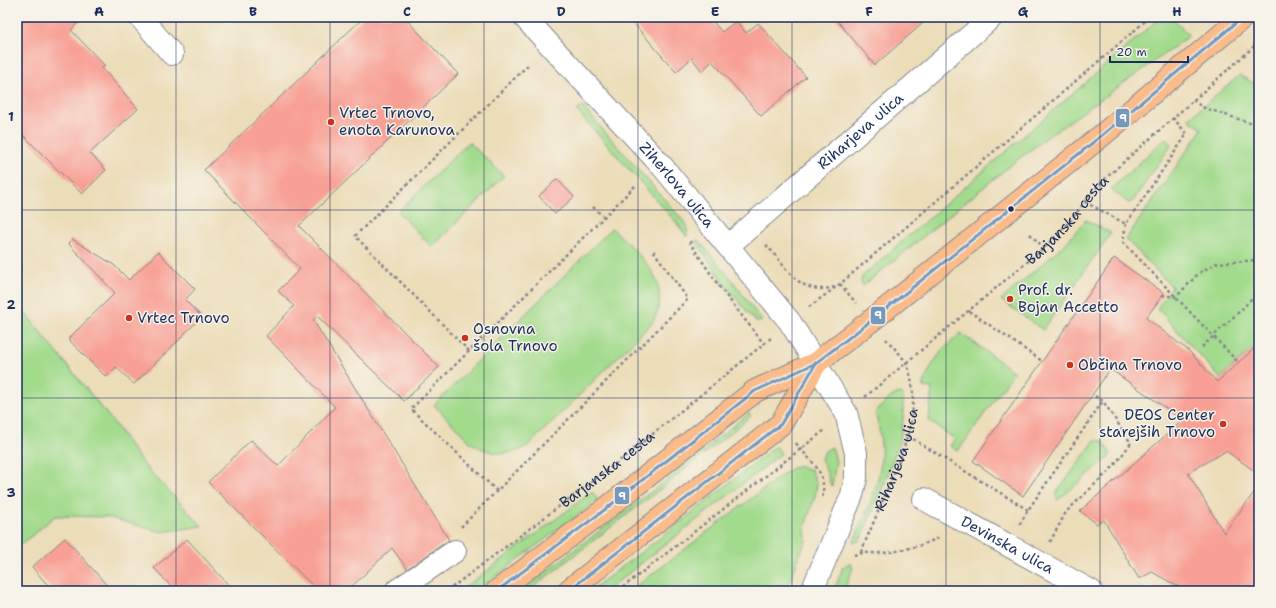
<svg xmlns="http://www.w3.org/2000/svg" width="1276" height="608" font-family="'Shantell Sans',sans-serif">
  <rect width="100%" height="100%" fill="#f7f3e8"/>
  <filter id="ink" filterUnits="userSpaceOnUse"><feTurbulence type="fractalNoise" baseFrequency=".025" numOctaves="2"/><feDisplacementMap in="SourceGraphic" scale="8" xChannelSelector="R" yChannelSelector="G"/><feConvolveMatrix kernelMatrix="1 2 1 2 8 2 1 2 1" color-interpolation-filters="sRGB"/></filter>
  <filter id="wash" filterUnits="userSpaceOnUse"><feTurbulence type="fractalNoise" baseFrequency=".012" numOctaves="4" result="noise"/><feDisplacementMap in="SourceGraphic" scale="16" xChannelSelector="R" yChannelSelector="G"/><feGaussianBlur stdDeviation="0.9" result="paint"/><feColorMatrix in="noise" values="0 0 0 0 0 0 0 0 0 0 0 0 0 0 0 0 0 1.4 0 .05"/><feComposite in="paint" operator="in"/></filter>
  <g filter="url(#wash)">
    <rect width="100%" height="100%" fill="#ecddb9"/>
    <g fill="#a3db8d" stroke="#5f8576">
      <polygon points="1161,17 1172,17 1189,36 1141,71 1053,133 1012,164 863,286 861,282 862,277 866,273"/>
      <polygon points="1240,75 1259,87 1259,343 1220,378 1157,308 1172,287 1126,239 1202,129 1188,119"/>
      <polygon points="582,106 687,225 687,237 676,222 577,111"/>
      <polygon points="1165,139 1167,140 1171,145 1133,201 1129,203 1127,202 1111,189"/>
      <polygon points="469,142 504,176 432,247 398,212"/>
      <polygon points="1086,220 1111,233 1043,330 1001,300 1065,244"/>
      <path d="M612 228C638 254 676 282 652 323L528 446C509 457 489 455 470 442L434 405Z"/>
      <polygon points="697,239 732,280 762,321 758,322 754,320 725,285 697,243"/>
      <polygon points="17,303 114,423 144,465 202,526 162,532 107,517 55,516 22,544 17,538"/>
      <path d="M961 333 1014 372 958 451 950 446 955 439 929 421 932 388 923 387C930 362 942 350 961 333Z"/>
      <path d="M899 393 902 394 903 397V420L900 440 886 479 861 539 857 542 853 543C874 494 891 466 875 412L891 397Z"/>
      <polygon points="749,413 751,416 658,491 528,591 520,591 656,488"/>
      <polygon points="1095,440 1102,441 1110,452 1109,457 1058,500 1055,495"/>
      <polygon points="776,446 781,454 606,591 590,591 660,538"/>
      <path d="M832 447 836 461 832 486C828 482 829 476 826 470 825 466 821 463 821 458L825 451Z"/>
      <polygon points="801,466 811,470 817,484 815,496 805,527 806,540 786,591 630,591 782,475 792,468"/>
      <polygon points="592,492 598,500 476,591 460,591"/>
      <polygon points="848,564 851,564 853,568 844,591 834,591 843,567"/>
    </g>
    <g id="blocks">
      <g fill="#f8a095">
        <polygon points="17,17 83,17 71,30 105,66 102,68 138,109 90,153 106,170 82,194 17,129"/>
        <polygon points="364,17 404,17 458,74 299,226 439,367 404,401 317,316 313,320 449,540 407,569 392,548 347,591 318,591 208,482 251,440 278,466 335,407 266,336 294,306 278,291 300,269 204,170"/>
        <polygon points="628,17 709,17 722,32 736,21 746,33 758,23 806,77 761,116 712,61 702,71 692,58 676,72"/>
        <polygon points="834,17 930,17 875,65"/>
        <polygon points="557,179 574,197 555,214 539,196"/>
        <polygon points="72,239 114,265 129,280 158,252 195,289 185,300 202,317 184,334 184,335 134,384 116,367 106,377 68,339 115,293 68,243"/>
        <polygon points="1114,258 1164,293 1146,318 1189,351 1217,382 1259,344 1259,474 1226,451 1188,473 1224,533 1259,486 1259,591 1186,591 1152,572 1139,579 1104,520 1097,524 1080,511 1183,420 1110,369 1023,496 973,461"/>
        <polygon points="65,538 112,591 53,591 32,567"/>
        <polygon points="187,539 234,591 175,591 154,568"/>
      </g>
    </g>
  </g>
  <g filter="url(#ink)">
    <use href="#blocks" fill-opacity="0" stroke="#84868c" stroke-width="1"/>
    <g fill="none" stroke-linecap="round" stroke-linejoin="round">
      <g stroke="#84868c" stroke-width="24">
        <g id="minor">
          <polyline points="140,17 172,54"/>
          <path id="s4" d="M524 17 662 166 790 322 846 413 856 453V478L852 495 812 591"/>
          <path id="s5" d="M729 245 992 17"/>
          <path id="s6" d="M924 499 1091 591"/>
          <polyline points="396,591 455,551"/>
        </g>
      </g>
      <g stroke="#84868c" stroke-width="24">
        <g id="major">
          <polyline points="497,591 603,511 755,391 816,363 872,320 1101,136 1243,17"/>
          <polyline points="568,591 781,424 816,363"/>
        </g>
      </g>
      <g stroke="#84868c" stroke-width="2.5" stroke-dasharray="3 3" stroke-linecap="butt">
        <polyline points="1193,100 1202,107 1259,126"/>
        <polyline points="1257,199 1259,200"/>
        <polyline points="1085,202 1126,224 1187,134 1173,118"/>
        <polyline points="593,207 604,217"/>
        <polyline points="1126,224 1123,242 1237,361"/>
        <polyline points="1030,234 1044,248"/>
        <polyline points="691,241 690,243 721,289 764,344"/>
        <path d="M766 245C787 266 798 297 834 287"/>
        <polyline points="840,284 856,303"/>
        <polyline points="1162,295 1176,297 1199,273 1217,263 1259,260"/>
        <polyline points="809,307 840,284 1150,17"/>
        <polyline points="969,311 1042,361"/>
        <polyline points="1202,347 1244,307 1259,290"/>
        <polyline points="469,351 355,236 528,65"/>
        <path id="s1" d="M865 397 1044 248 1070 221 1093 191 1108 176 1259 42"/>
        <polyline points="908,436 1028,510"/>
        <path d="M796 443C811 463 828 471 822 499"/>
        <polyline points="497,491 411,409 637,184"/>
        <polyline points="1020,524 1028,510 1103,401"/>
        <polyline points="461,527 688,299 652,249"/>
        <polyline points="1050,542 1066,512 1114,466 1131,443 1103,401 1093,395"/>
        <path id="s2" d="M861 552C870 531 879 509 888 488 904 449 923 407 907 365 904 357 892 346 886 339"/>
        <path d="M854 555C863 551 873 554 882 553 902 551 922 546 940 537"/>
        <path id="s3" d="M447 591 618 462 771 338"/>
        <polyline points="618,591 825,430"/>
      </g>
      <use href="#minor" stroke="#fff" stroke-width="22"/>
      <use href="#major" stroke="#fabc8b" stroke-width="22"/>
      <g stroke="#f7f3e8" stroke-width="6">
        <g id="bus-1">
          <polyline points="497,591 603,511 755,391 816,363 872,320 1101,136 1243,17"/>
          <polyline points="568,591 781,424 816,363 823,358"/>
        </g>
      </g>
      <use href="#bus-1" stroke="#7698bc" stroke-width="3"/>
    </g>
  </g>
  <path fill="none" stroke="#1b2f5e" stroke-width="1" stroke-opacity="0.55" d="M176 17V591M330 17V591M484 17V591M638 17V591M792 17V591M946 17V591M1100 17V591M17 210H1259M17 398H1259"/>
  <g fill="#c8321e" stroke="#f7f3e8" stroke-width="1.5">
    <circle cx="331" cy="122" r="4"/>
    <circle cx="1010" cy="299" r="4"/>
    <circle cx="129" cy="318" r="4"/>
    <circle cx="465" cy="338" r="4"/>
    <circle cx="1070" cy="365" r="4"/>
    <circle cx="1223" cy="424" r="4"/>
  </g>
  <circle fill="#1b2f5e" stroke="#f7f3e8" stroke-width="1.5" cx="1011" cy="209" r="3.5"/>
  <g text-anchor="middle" stroke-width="3" stroke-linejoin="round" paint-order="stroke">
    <g font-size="15" fill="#1b2f5e" stroke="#f7f3e8" text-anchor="start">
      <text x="339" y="118">Vrtec Trnovo,<tspan x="339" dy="17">enota Karunova</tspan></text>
      <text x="1018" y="295">Prof. dr.<tspan x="1018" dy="17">Bojan Accetto</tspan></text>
      <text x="137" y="323">Vrtec Trnovo</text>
      <text x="473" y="334">Osnovna<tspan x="473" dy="17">šola Trnovo</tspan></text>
      <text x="1078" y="370">Občina Trnovo</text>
      <text x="1215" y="420" text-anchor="end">DEOS Center<tspan x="1215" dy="17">starejših Trnovo</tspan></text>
    </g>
    <g font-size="15" fill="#1b2f5e" stroke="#f7f3e8">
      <text dy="5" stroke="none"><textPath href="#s5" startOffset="174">Riharjeva ulica</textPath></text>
      <text dy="5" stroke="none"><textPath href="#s4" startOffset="227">Ziherlova ulica</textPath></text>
      <text dy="5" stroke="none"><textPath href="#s1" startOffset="269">Barjanska cesta</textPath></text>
      <text dy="5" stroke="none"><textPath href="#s2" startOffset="99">Riharjeva ulica</textPath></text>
      <text dy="5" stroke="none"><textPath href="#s3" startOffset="201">Barjanska cesta</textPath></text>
      <text dy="5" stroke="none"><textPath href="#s6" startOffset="95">Devinska ulica</textPath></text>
    </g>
  </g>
  <g stroke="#f7f3e8" stroke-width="1.5">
    <rect x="1115" y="108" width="15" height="20" rx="4" fill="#7698bc"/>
    <rect x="870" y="306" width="16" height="19" rx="4" fill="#7698bc"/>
    <rect x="614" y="486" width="16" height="19" rx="4" fill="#7698bc"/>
  </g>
  <g font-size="11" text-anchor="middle" font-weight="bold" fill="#fff">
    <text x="1123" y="122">9</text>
    <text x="878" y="319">9</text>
    <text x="622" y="500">9</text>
  </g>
  <rect width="1276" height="608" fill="none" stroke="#f7f3e8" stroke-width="44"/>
  <path d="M1110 56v6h78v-6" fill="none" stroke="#1b2f5e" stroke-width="2"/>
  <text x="1116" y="56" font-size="12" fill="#1b2f5e" stroke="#f7f3e8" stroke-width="3" paint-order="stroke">20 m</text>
  <rect x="22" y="22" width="1232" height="564" fill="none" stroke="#1b2f5e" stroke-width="1.5"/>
  <g font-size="13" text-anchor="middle" font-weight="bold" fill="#1b2f5e">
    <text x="99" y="16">A</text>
    <text x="253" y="16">B</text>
    <text x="407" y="16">C</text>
    <text x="561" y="16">D</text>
    <text x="715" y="16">E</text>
    <text x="869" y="16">F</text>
    <text x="1023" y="16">G</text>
    <text x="1177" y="16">H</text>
    <text x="11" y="121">1</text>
    <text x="11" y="309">2</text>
    <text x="11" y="497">3</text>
  </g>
</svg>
